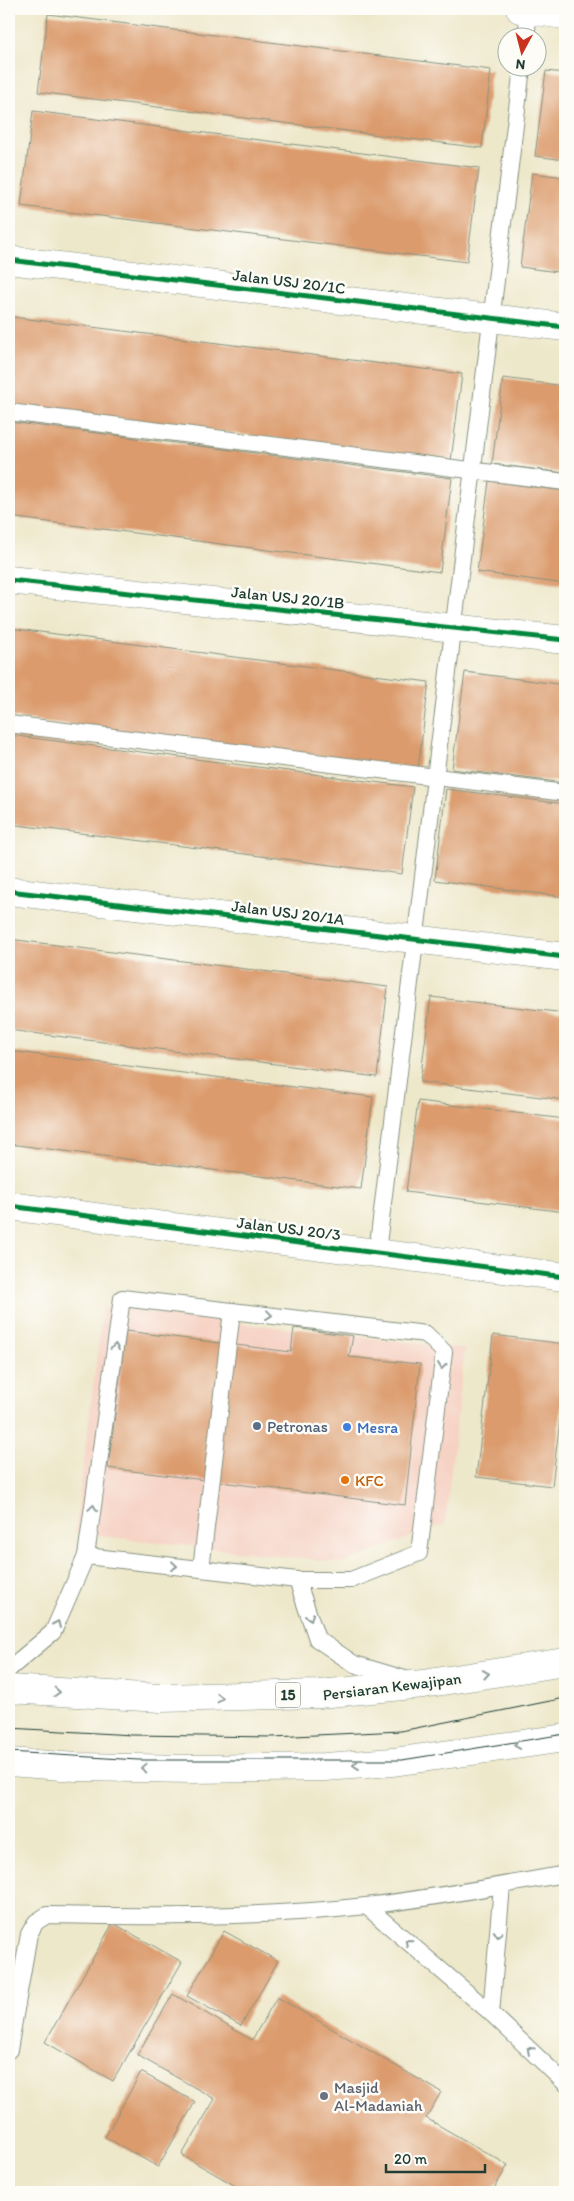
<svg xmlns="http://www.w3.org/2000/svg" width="574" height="2201" font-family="Itim,sans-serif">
  <rect width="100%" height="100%" fill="#fdfcf7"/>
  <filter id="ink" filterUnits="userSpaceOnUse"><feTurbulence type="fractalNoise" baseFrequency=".02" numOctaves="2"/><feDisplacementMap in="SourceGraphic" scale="10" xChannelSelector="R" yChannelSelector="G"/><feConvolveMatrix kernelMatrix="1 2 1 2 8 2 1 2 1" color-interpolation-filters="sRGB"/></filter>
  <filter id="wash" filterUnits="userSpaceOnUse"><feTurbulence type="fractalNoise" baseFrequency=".0096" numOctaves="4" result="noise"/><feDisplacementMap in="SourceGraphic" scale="20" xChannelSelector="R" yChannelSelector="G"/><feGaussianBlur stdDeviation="1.12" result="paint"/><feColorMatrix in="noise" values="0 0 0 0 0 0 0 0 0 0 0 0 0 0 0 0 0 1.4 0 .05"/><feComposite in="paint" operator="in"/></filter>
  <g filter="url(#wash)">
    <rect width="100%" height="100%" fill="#eee8cb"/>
    <polygon fill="#f6d2c4" points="103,1307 465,1349 445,1524 344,1563 75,1533"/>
    <g id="blocks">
      <g fill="#db9b6d">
        <polygon points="48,14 491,70 482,148 38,92"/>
        <polygon points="546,71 565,73 565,160 535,156"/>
        <polygon points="33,111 479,168 467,262 21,206"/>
        <polygon points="532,173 565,177 565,273 520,267"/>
        <polygon points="13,317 462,374 451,461 9,405 9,347"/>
        <polygon points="503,378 565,386 565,473 492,464"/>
        <polygon points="9,422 452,478 440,572 9,517"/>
        <polygon points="489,481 565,491 565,584 477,572"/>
        <polygon points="9,628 429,682 418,769 9,717"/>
        <polygon points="465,672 565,685 565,783 452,769"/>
        <polygon points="9,735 413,787 402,874 9,824"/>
        <polygon points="446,789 565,804 565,897 435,880"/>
        <polygon points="9,939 388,987 377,1077 9,1030"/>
        <polygon points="431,997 565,1013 565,1100 420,1082"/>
        <polygon points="9,1051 373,1097 361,1189 9,1144"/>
        <polygon points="418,1101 565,1119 565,1212 406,1192"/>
        <polygon points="294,1328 353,1336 349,1357 420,1364 405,1505 108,1468 126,1331 291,1352"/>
        <polygon points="493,1335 565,1344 565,1377 552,1486 476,1477"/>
        <polygon points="113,1923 182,1962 113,2081 45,2042"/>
        <polygon points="224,1931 278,1961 241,2026 187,1996"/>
        <polygon points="173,1994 252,2040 277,1997 441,2092 426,2118 508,2165 492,2192 246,2192 182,2155 215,2099 137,2055"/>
        <polygon points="141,2072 195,2102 158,2167 105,2137"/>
      </g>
    </g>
  </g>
  <g filter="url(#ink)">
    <use href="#blocks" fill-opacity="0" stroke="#869280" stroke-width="1"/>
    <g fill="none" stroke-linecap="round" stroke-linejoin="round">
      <g stroke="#869280" stroke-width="18">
        <g id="service">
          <polyline points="526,38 529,9"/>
          <polyline points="9,412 565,482"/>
          <polyline points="9,724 565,793"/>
          <polyline points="377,1252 522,68"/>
          <polyline points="86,1556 122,1298 426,1334 444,1352 419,1553 351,1580 297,1580"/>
          <polyline points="201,1569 232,1311"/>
          <polyline points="9,1669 53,1632 86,1556 297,1580 317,1639 354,1664 408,1680"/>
          <polyline points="366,1906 491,2013 565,2083"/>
          <polyline points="491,2013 502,1886"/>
          <path d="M9 2050 29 1934 36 1922 47 1915C154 1917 260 1918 366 1906 433 1898 499 1886 565 1874"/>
        </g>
      </g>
      <g stroke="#869280" stroke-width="29">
        <g id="minor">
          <polyline points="520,9 565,15"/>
          <polyline points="9,260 565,327"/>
          <polyline points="9,580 565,640"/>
          <polyline points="9,891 565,957"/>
          <polyline points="9,1206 565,1277"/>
        </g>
      </g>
      <g stroke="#869280" stroke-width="29">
        <g id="primary">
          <polyline points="9,1689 161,1698 319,1694 423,1684 565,1662"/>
          <polyline points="9,1762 76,1767 193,1769 325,1767 393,1762 565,1738"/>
        </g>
      </g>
      <use href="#service" stroke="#fff" stroke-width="16"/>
      <use href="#minor" stroke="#fff" stroke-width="28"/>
      <use href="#primary" stroke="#fff" stroke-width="28"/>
      <g stroke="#1f3d34" stroke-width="1">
        <polyline points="9,1728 132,1735 273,1737 401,1731 565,1698"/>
        <polyline points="9,1752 138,1760 402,1760 565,1734"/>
      </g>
      <g stroke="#fdfcf7" stroke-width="8">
        <g id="cycleway">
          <polyline points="9,260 565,327"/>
          <polyline points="9,580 565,640"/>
          <polyline points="9,891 565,957"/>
          <polyline points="9,1206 565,1277"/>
        </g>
      </g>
      <use href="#cycleway" stroke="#00873e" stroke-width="5"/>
    </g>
    <defs><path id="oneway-chevron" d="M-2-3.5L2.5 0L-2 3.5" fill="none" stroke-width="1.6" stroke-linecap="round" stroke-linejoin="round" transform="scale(1.25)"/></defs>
    <g stroke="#8f9e9a">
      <use href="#oneway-chevron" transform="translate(269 1315) rotate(7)"/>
      <use href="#oneway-chevron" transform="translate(115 1347) rotate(-82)"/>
      <use href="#oneway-chevron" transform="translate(442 1366) rotate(97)"/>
      <use href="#oneway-chevron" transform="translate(93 1508) rotate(-82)"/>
      <use href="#oneway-chevron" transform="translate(174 1566) rotate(6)"/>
      <use href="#oneway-chevron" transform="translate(310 1617) rotate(71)"/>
      <use href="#oneway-chevron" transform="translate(57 1624) rotate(-66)"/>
      <use href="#oneway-chevron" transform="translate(486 1674) rotate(-9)"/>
      <use href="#oneway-chevron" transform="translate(57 1692) rotate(3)"/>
      <use href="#oneway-chevron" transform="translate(220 1698) rotate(-1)"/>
      <use href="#oneway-chevron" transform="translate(517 1745) rotate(172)"/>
      <use href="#oneway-chevron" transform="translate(356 1765) rotate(175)"/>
      <use href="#oneway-chevron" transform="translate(144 1768) rotate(-179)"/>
      <use href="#oneway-chevron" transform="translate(498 1934) rotate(95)"/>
      <use href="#oneway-chevron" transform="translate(408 1942) rotate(-139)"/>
      <use href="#oneway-chevron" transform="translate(530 2050) rotate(-137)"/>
    </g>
  </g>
  <circle fill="#5c6f8a" stroke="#fdfcf7" stroke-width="2" cx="257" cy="1426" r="5"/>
  <circle fill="#3f7fe0" stroke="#fdfcf7" stroke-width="2" cx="347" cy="1427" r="5"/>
  <circle fill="#e8710a" stroke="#fdfcf7" stroke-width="2" cx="345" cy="1480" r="5"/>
  <circle fill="#6b7280" stroke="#fdfcf7" stroke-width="2" cx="324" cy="2096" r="5"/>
  <g text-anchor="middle" stroke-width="5" stroke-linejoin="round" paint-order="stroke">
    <rect fill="#fdfcf7" stroke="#62766e" stroke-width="1" x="275.5" y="1682.5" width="25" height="25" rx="4"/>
    <g font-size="15" font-weight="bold" fill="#1f3d34">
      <text x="288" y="1700">15</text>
    </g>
    <g font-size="16" fill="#1f3d34" stroke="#fdfcf7">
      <text transform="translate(289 281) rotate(7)" y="6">Jalan USJ 20/1C</text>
      <text transform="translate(288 597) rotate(6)" y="6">Jalan USJ 20/1B</text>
      <text transform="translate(288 912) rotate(7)" y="6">Jalan USJ 20/1A</text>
      <text transform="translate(289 1228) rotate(7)" y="6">Jalan USJ 20/3</text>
      <text transform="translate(392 1686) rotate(-7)" y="6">Persiaran Kewajipan</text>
    </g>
    <g font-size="16" fill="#4e5e75" stroke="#fdfcf7" text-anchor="start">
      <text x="267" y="1432">Petronas</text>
    </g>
    <g font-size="16" fill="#366cbe" stroke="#fdfcf7" text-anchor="start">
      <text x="357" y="1433">Mesra</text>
    </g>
    <g font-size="16" fill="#c56008" stroke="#fdfcf7" text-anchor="start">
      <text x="355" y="1486">KFC</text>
    </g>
    <g font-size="16" fill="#5b616d" stroke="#fdfcf7" text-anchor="start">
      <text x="334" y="2093">Masjid<tspan x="334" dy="18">Al-Madaniah</tspan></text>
    </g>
  </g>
  <rect width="574" height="2201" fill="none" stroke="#fdfcf7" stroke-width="30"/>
  <g transform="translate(522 52) rotate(187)"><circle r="24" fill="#fdfcf7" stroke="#a4b0a9"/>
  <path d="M0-4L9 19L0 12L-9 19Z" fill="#c8321e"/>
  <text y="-8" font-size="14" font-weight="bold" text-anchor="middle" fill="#1f3d34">N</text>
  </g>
  <path d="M386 2164v8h99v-8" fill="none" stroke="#1f3d34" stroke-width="2.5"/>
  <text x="394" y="2164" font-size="15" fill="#1f3d34" stroke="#fdfcf7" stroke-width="4" paint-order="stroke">20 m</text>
</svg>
